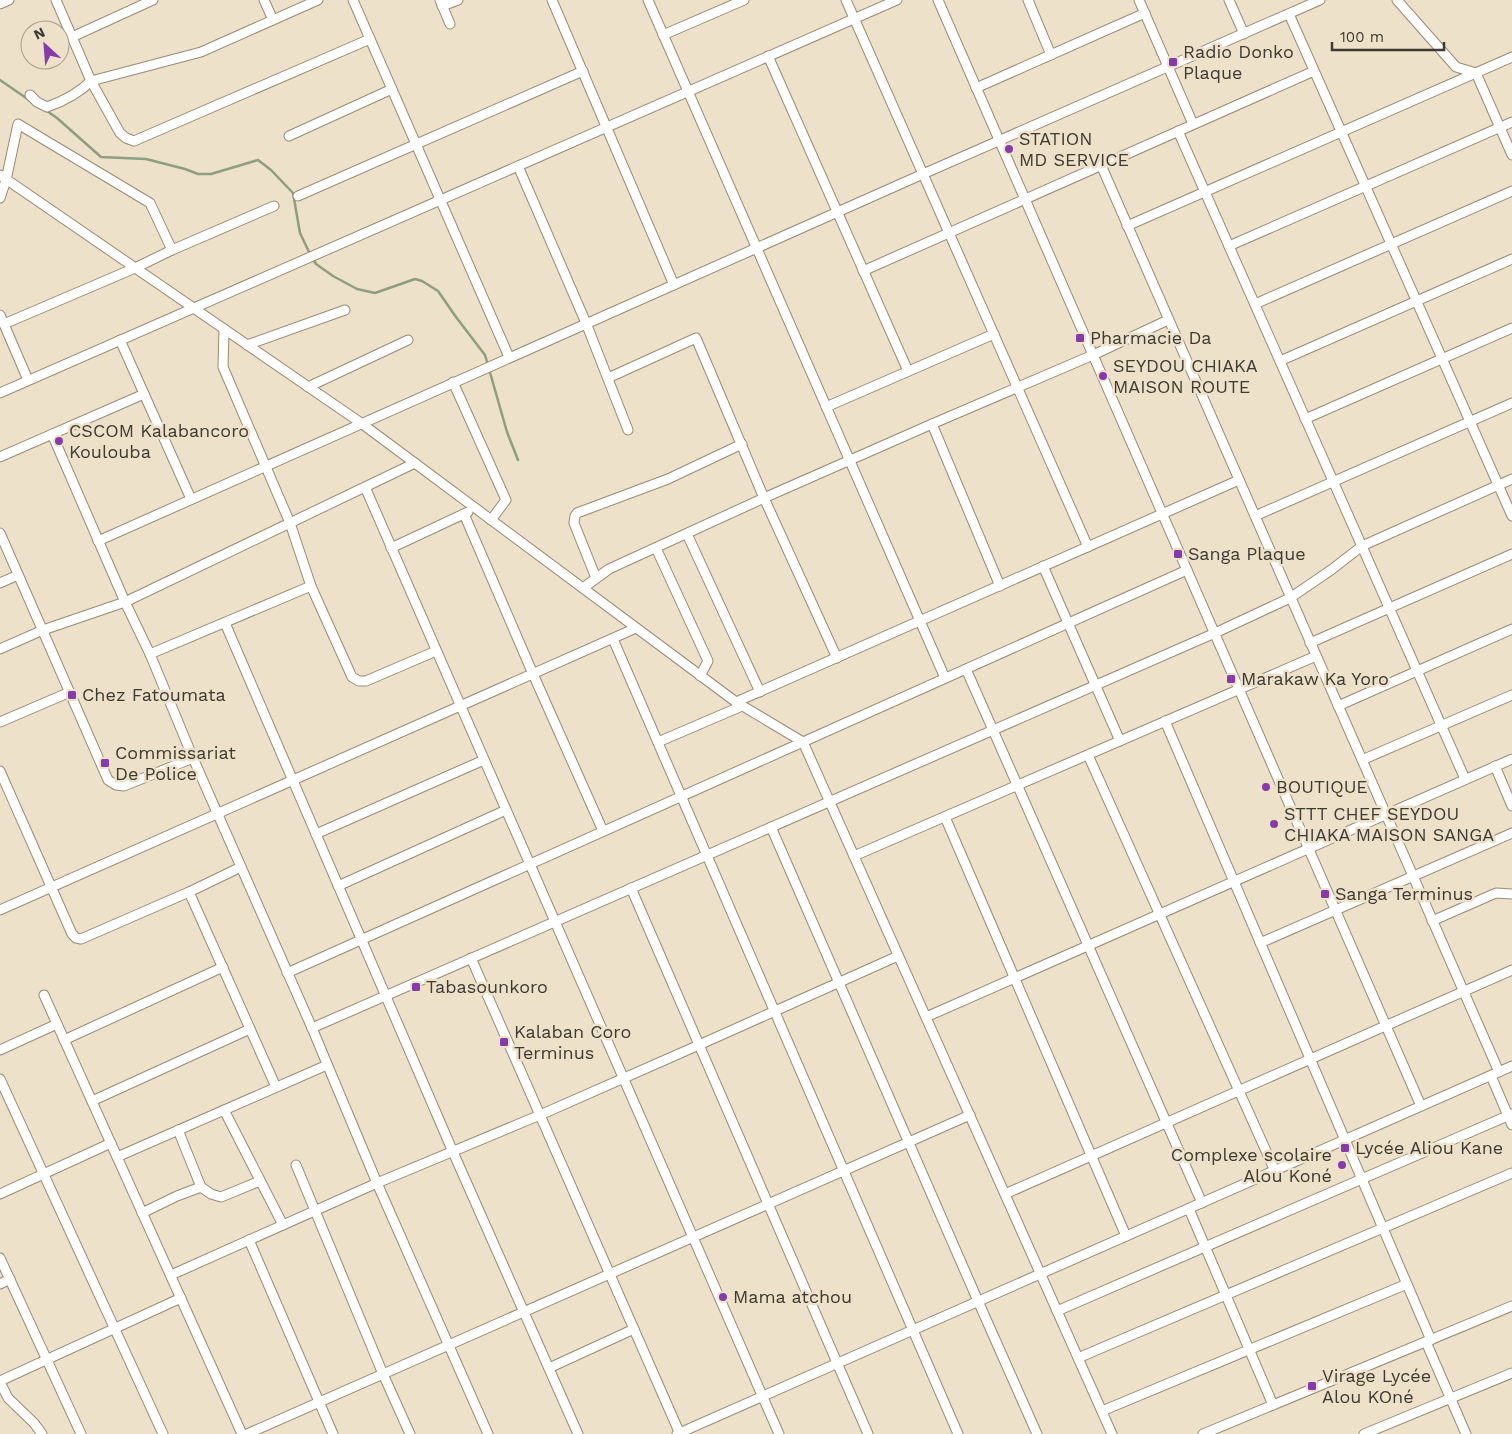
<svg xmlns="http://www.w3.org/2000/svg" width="1512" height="1434" font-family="'Work Sans',sans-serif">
  <rect width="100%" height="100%" fill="#ede1c9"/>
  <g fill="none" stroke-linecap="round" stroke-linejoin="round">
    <g stroke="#8d9e81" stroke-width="2.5">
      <polyline points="0,80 29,100"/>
      <polyline points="44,109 57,118 101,157 146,159 185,169 198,174 211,174 258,160 271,170 293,193 300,233 310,254"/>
      <polyline points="313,259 316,264 333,276 357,289 375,293 415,279 422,281 438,291 456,317 485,355 507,432 518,460"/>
    </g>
    <g stroke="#978b75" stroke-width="11">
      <g id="minor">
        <polyline points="56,0 91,81 120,133 126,138 134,141 370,39"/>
        <polyline points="264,0 273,20"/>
        <polyline points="353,0 509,357"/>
        <polyline points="440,0 450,24"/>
        <polyline points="552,0 674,285"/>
        <polyline points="648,0 945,678"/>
        <polyline points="846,0 1088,547"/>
        <polyline points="938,0 1421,1106"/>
        <polyline points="1028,0 1051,55"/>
        <polyline points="1139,0 1193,124"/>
        <polyline points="1229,0 1244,34"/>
        <polyline points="1397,0 1456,67 1476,73 1512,155"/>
        <polyline points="0,4 9,0"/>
        <polyline points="442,6 458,0"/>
        <polyline points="1289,14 1512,516"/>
        <polyline points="663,35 744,0"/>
        <polyline points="72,37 153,0"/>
        <polyline points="768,56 908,371"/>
        <polyline points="976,88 1145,13"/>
        <path d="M30 95 37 102 47 107C64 101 78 94 91 81L201 52 318 0"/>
        <polyline points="1178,131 1465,779"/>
        <polyline points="289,136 392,89"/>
        <polyline points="1101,165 1499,1072"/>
        <polyline points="518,166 586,323 628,430"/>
        <polyline points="0,175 361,423 736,702 803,742 1112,1434"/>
        <polyline points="298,196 583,71"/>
        <polyline points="0,198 6,180 18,124 150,203 172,250"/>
        <polyline points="1127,226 1512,57"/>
        <polyline points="1229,246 1512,122"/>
        <polyline points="863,271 1314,71"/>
        <polyline points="1255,304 1512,191"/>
        <polyline points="0,315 28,380"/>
        <polyline points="4,324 135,268 172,250 274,206"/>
        <polyline points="224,329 223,367 290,523 311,586 352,677 359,681 366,681 436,651"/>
        <polyline points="120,340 191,499"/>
        <polyline points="247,345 345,310"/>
        <polyline points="1280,361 1512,259"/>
        <polyline points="608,378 696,338 764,498 837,658"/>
        <polyline points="453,382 506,500 491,520"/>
        <polyline points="308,387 408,340"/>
        <polyline points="0,393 897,0"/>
        <polyline points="826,407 994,334"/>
        <polyline points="1305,419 1512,328"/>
        <polyline points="932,424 1000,586"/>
        <polyline points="52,434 125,602 150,654 193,758 312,1028 377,1183 488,1434"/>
        <polyline points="0,457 144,394"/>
        <polyline points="365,487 779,1434"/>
        <polyline points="464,514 533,674 603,831"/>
        <polyline points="1255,516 1512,403"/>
        <polyline points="0,533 108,780 116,785 124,786 193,758"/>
        <polyline points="687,534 760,692"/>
        <polyline points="98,541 923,174 1320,0"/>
        <polyline points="391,548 468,512"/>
        <polyline points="656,548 708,661 700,676"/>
        <polyline points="1043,566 1120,741"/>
        <polyline points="596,578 574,523 575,516 577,513 668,479 742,444"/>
        <polyline points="0,583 18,575"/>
        <polyline points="583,588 609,569 764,498 932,424 1093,355 1168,320"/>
        <polyline points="225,623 453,1152 578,1434"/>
        <polyline points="613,639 958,1434"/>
        <polyline points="1310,643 1512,554"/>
        <polyline points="0,649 43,630 125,602 415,463"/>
        <polyline points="150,654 311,586"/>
        <polyline points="966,669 1202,1203"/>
        <polyline points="736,702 1239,480"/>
        <polyline points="1338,706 1512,629"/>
        <polyline points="1165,721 1431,1340"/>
        <polyline points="0,722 70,692"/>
        <polyline points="658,742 742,706"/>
        <polyline points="1088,755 1275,1171"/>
        <polyline points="1362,760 1512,695"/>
        <polyline points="1495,766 1512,806"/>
        <polyline points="0,771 72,934 76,938 81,939 189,892 241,867"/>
        <polyline points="945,817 1126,1236"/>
        <polyline points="771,827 978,1301 1037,1434"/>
        <polyline points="316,834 484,760"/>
        <polyline points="854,856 1316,656"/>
        <polyline points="338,886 506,810"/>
        <polyline points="631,888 868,1434"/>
        <polyline points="189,892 276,1087"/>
        <polyline points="0,910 636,628"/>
        <polyline points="1432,921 1496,893 1512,894"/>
        <polyline points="1260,943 1512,833"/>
        <polyline points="471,958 680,1434"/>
        <polyline points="287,973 1187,570"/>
        <polyline points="44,995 242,1434"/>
        <polyline points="926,1017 1512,759"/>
        <polyline points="312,1028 1215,633 1290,598 1331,570 1362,546 1512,479"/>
        <polyline points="64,1040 223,967"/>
        <polyline points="0,1050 57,1024"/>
        <polyline points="1491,1076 1512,1125"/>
        <polyline points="0,1079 163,1434"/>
        <polyline points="92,1101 250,1029"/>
        <polyline points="224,1110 283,1225"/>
        <polyline points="178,1130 201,1187"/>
        <polyline points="117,1157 327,1065"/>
        <polyline points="296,1165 383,1374 410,1434"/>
        <polyline points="0,1194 111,1143"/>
        <polyline points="1005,1194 1512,970"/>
        <polyline points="1189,1209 1273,1405"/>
        <polyline points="142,1213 177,1196 201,1187 211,1194 221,1197 260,1181"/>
        <polyline points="249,1240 333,1434"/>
        <polyline points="0,1258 81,1434"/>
        <polyline points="171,1275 377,1183 540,1115 699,1045 898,956"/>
        <polyline points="0,1284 10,1279"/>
        <polyline points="1057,1311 1512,1114"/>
        <polyline points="1426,1342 1466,1434"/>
        <polyline points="1078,1358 1512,1173"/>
        <polyline points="549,1368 634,1329"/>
        <polyline points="0,1381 181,1298"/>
        <polyline points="0,1382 8,1398 34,1423 42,1434"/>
        <polyline points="1102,1411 1407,1284"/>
        <polyline points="247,1434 970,1115"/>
        <polyline points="677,1434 1512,1066"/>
        <polyline points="1203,1434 1512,1306"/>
        <polyline points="1364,1434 1512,1373"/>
      </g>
    </g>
    <use href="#minor" stroke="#fff" stroke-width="9"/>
  </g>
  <g fill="#863aab" stroke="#ede1c9" stroke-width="2">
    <rect x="1168" y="57" width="10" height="10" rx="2.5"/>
    <circle cx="1009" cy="149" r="5"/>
    <rect x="1075" y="333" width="10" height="10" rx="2.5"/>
    <circle cx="1103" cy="376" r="5"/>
    <circle cx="59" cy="441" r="5"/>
    <rect x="1173" y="549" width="10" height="10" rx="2.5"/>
    <rect x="1226" y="674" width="10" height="10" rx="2.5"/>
    <rect x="67" y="690" width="10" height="10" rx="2.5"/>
    <rect x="100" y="758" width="10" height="10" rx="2.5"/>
    <circle cx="1266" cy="787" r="5"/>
    <circle cx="1274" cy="824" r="5"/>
    <rect x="1320" y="889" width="10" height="10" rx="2.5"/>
    <rect x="411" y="982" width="10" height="10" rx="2.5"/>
    <rect x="499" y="1037" width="10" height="10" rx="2.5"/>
    <rect x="1340" y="1143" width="10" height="10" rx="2.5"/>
    <circle cx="1342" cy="1165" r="5"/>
    <circle cx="723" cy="1297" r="5"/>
    <rect x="1307" y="1381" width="10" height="10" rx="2.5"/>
  </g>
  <g text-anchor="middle" stroke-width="5" stroke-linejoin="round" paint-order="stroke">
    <g font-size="18" fill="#3f3a31" stroke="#ede1c9" text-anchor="start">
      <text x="1183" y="58">Radio Donko<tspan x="1183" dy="21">Plaque</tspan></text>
      <text x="1019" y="145">STATION<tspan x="1019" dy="21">MD SERVICE</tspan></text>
      <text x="1090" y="344">Pharmacie Da</text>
      <text x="1113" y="372">SEYDOU CHIAKA<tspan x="1113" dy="21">MAISON ROUTE</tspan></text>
      <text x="69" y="437">CSCOM Kalabancoro<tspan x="69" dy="21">Koulouba</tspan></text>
      <text x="1188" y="560">Sanga Plaque</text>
      <text x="1241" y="685">Marakaw Ka Yoro</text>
      <text x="82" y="701">Chez Fatoumata</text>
      <text x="115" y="759">Commissariat<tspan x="115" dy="21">De Police</tspan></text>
      <text x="1276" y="793">BOUTIQUE</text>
      <text x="1284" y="820">STTT CHEF SEYDOU<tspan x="1284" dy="21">CHIAKA MAISON SANGA</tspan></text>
      <text x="1335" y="900">Sanga Terminus</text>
      <text x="426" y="993">Tabasounkoro</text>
      <text x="514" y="1038">Kalaban Coro<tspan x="514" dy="21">Terminus</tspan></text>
      <text x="1355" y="1154">Lycée Aliou Kane</text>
      <text x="1332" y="1161" text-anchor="end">Complexe scolaire<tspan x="1332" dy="21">Alou Koné</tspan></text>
      <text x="733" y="1303">Mama atchou</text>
      <text x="1322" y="1382">Virage Lycée<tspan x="1322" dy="21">Alou KOné</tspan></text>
    </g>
  </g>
  <g transform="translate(45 45) rotate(334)"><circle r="24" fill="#ede1c9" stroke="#a79e8c"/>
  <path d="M0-4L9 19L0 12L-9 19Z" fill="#863aab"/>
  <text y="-8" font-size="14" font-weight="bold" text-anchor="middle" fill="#3f3a31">N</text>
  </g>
  <path d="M1332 42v8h112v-8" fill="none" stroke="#3f3a31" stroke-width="2.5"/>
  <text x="1340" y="42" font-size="15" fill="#3f3a31" stroke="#ede1c9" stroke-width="4" paint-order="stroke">100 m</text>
</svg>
